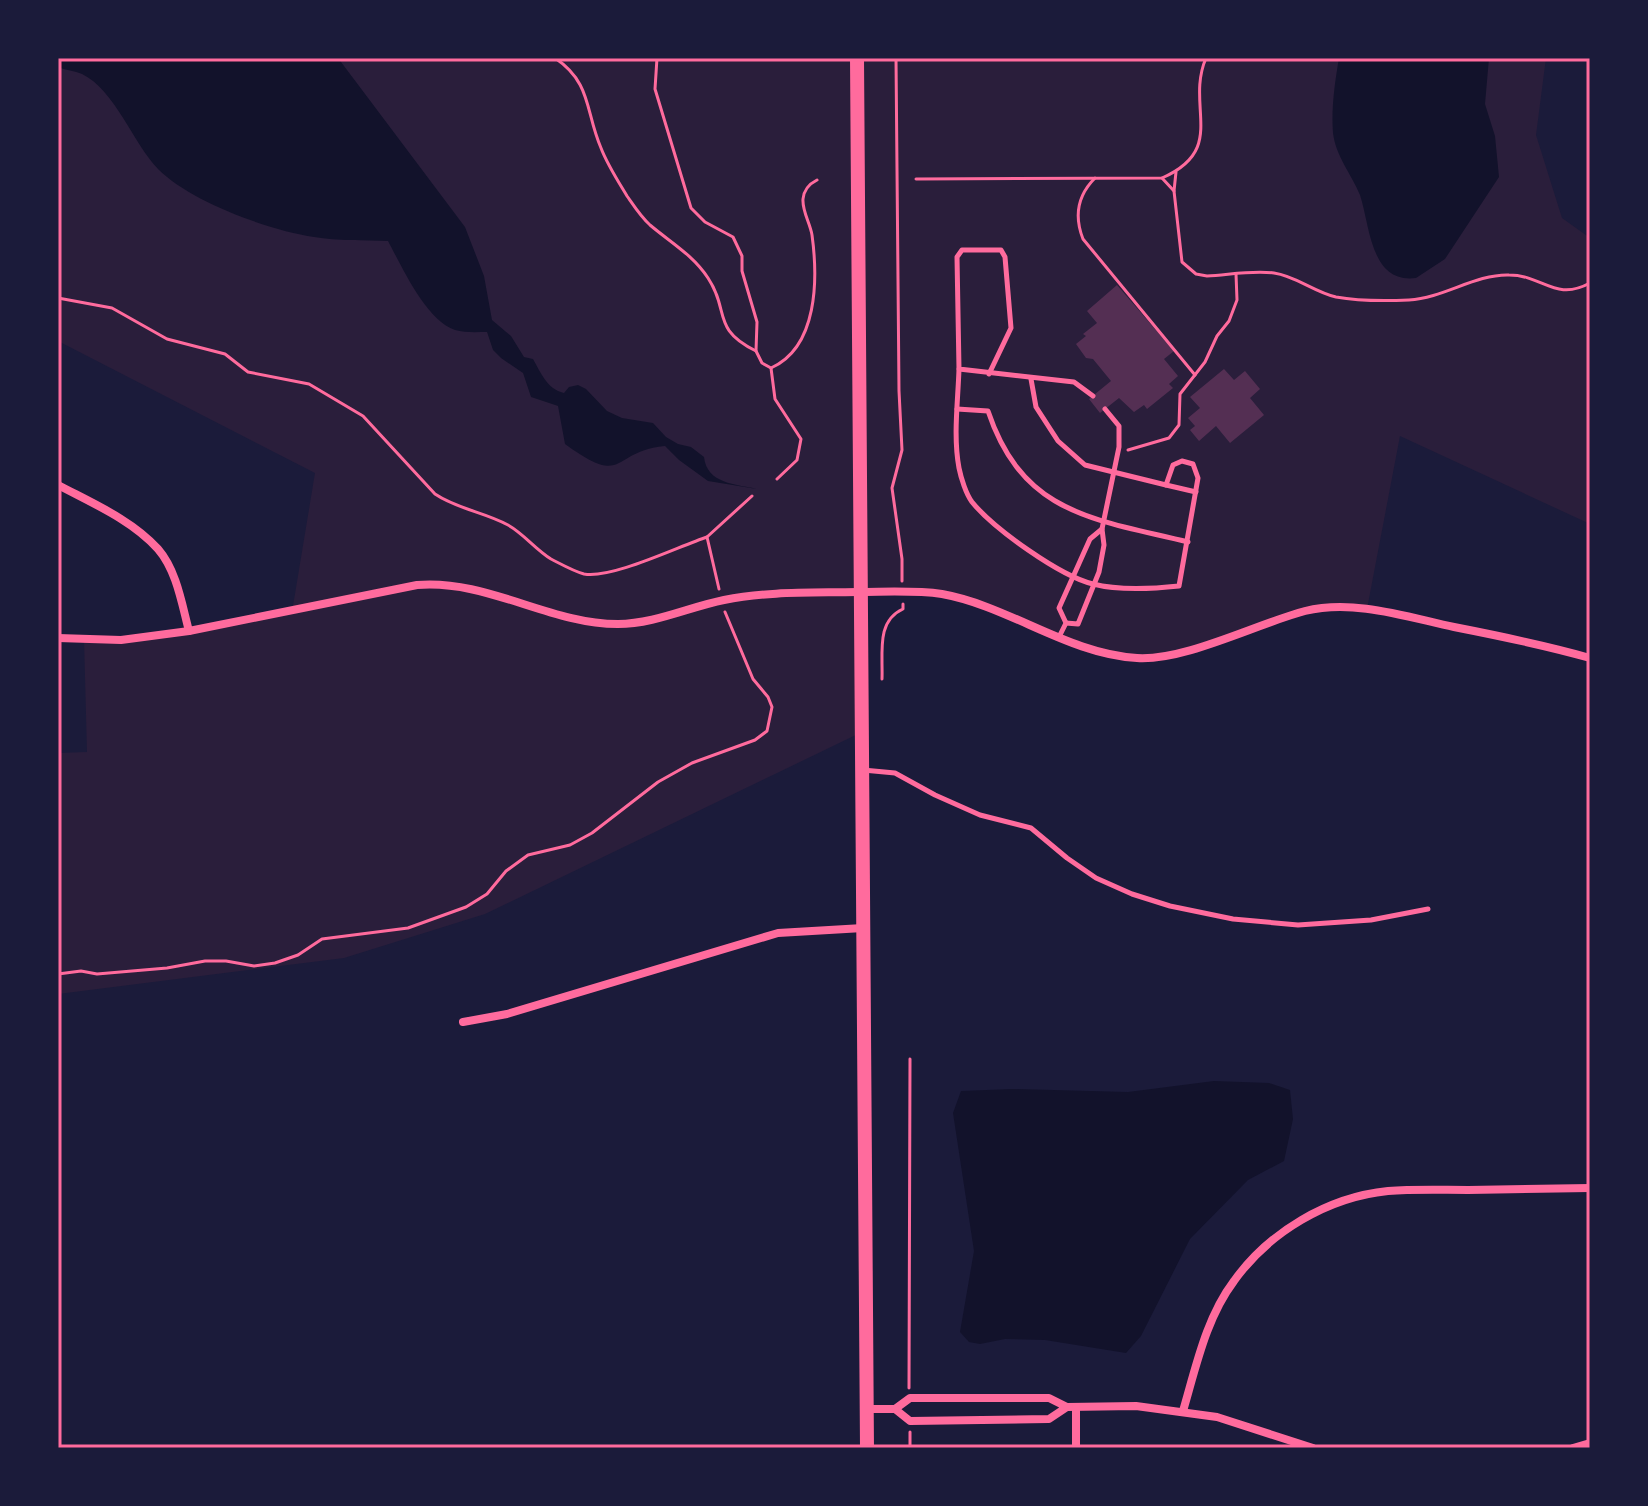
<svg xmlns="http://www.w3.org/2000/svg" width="1648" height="1506" font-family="'DejaVu Sans',sans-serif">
  <rect width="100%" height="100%" fill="#1b1b3a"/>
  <polygon fill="#2a1e3b" points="58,58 1546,58 1536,135 1562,218 1590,238 1590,524 1400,436 1367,609 1327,608 1160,658 1112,655 938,594 861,592 862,732 485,914 344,958 58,994 58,753 87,752 84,639 121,640 292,612 315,473 58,341"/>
  <g fill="#12122b">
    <path d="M58 58H338L465 227 484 276 492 320 511 336 524 357 533 359C541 373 547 389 564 393L569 387 578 385 586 389 607 411 622 418 653 423 666 437 678 444 691 447 704 457C707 484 736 484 757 489L708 481 679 460 665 446C610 451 627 489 565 444L558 406 531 397 523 373 501 358 493 350 487 332C477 332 465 333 455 330 426 320 402 267 388 241 363 240 338 241 314 237 268 230 191 202 158 169 133 143 115 90 82 74 75 71 65 70 58 67Z"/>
    <path d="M1339 58H1489L1485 104 1495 136 1499 177 1445 259 1416 278C1370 284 1370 225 1360 195 1351 173 1336 157 1333 133 1331 109 1335 81 1339 58Z"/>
    <polygon points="1214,1081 1269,1083 1290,1090 1293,1119 1284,1161 1248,1180 1190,1239 1141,1336 1126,1353 1045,1340 1005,1339 980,1344 969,1342 960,1332 974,1251 953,1113 961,1091 1012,1089 1128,1092"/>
  </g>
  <g fill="#542f53">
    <polygon points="1117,285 1174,351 1164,359 1178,376 1169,384 1173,388 1147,409 1144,405 1134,412 1119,398 1100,413 1089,399 1111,381 1093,359 1086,358 1076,344 1086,336 1083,334 1097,323 1087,311"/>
    <polygon points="1224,369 1234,380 1245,371 1260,389 1250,398 1264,415 1230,443 1216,426 1199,441 1190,430 1195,426 1188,418 1200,408 1190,397"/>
  </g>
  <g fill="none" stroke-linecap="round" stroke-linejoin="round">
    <g stroke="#ff6b9d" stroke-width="3">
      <path d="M555 58C592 83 585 111 601 148 607 164 618 181 627 196 634 206 641 217 650 225 670 242 693 255 708 278 730 311 711 329 756 351"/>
      <polyline points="657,58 655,89 691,208 705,222 733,237 742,256 742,271 757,322 756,351 762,363 771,368"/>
      <polyline points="896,58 899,391 902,450 892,488 902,559 902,581"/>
      <path d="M1095 178C1077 196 1074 216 1083 239L1195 375"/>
      <path d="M1162 178 1174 191 1182 262 1196 274 1207 276C1228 275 1252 270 1274 273 1296 276 1314 292 1336 297 1358 301 1387 301 1409 300 1444 298 1475 274 1509 275 1543 275 1555 302 1590 283"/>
      <path d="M916 179 1162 178C1228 149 1185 107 1206 58"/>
      <polyline points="1174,191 1176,172"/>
      <path d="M58 298 112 308 167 339 225 354 248 372 309 384 363 416 435 494C457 509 484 512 508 525 524 534 535 549 551 559 561 564 573 571 584 574 612 579 677 547 707 537L719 589"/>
      <polyline points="1128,450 1169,438 1179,425 1180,394 1205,362 1217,336 1229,321 1237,300 1236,274"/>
      <path d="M777 479 797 460 801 439 775 399 771 368C818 347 818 279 812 235 810 223 802 211 803 199 804 189 809 184 817 180"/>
      <polyline points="707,537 752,496"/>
      <path d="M882 679C883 653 876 621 903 609V604"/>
      <polyline points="58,974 81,971 97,974 167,968 205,961 226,961 254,966 275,963 298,955 322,939 408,928 466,907 487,894 506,871 528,855 570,845 592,833 658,782 692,763 755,740 767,731 772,707 768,697 753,679 725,612"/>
      <polyline points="909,1388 910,1059"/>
      <polyline points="910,1432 910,1448"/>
    </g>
    <g stroke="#ff6b9d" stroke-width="5">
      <path d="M959 369C958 401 953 436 959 468 961 478 966 494 972 502 994 529 1060 576 1093 584 1120 591 1151 589 1179 586L1198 478 1193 464 1182 461 1173 465 1166 485 1085 465 1058 441 1036 407 1031 379"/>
      <polyline points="989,374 1011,328 1005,257 1001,250 962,250 957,257 959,369 1074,382 1093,396"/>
      <path d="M957 409 988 411C1023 515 1094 519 1188 542"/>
      <polyline points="1166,485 1196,492"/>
      <polyline points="1066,623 1078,624 1099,572 1104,545 1102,529 1119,447 1119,426 1105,409"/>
      <polyline points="1059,637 1066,623 1059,608 1090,539 1102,529"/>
      <polyline points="863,770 895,773 935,795 980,815 1031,828 1067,858 1096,878 1132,894 1170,906 1233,919 1298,925 1371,920 1428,909"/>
    </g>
    <g stroke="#ff6b9d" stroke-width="8">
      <path d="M58 485C92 503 132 520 158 549 177 571 182 605 189 631"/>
      <path d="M58 638 121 640 189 631 417 585C487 579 549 624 618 624 654 624 689 607 724 600 768 591 813 593 857 592 885 592 914 590 942 594 1009 606 1068 654 1137 658 1185 661 1256 624 1305 611 1354 599 1407 617 1454 627 1500 636 1545 645 1590 658"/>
      <polyline points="463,1022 507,1014 778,933 863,928"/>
      <polyline points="1067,1407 1049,1419 910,1421 895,1409 910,1398 1049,1398 1067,1407 1136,1406 1217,1417 1313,1448"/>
      <polyline points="1076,1407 1076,1448"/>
      <polyline points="866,1409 895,1409"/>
      <path d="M1183 1411C1196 1367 1206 1318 1234 1281 1269 1232 1328 1197 1388 1191 1414 1189 1441 1190 1468 1190 1508 1189 1549 1189 1590 1188"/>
      <polyline points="1573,1448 1590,1443"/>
    </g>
    <polyline stroke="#ff6b9d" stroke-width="14" points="857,58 867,1448"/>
  </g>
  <rect width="1648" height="1506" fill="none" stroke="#1b1b3a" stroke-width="120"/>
  <rect x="60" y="60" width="1528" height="1386" fill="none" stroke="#ff6b9d" stroke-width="3"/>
</svg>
